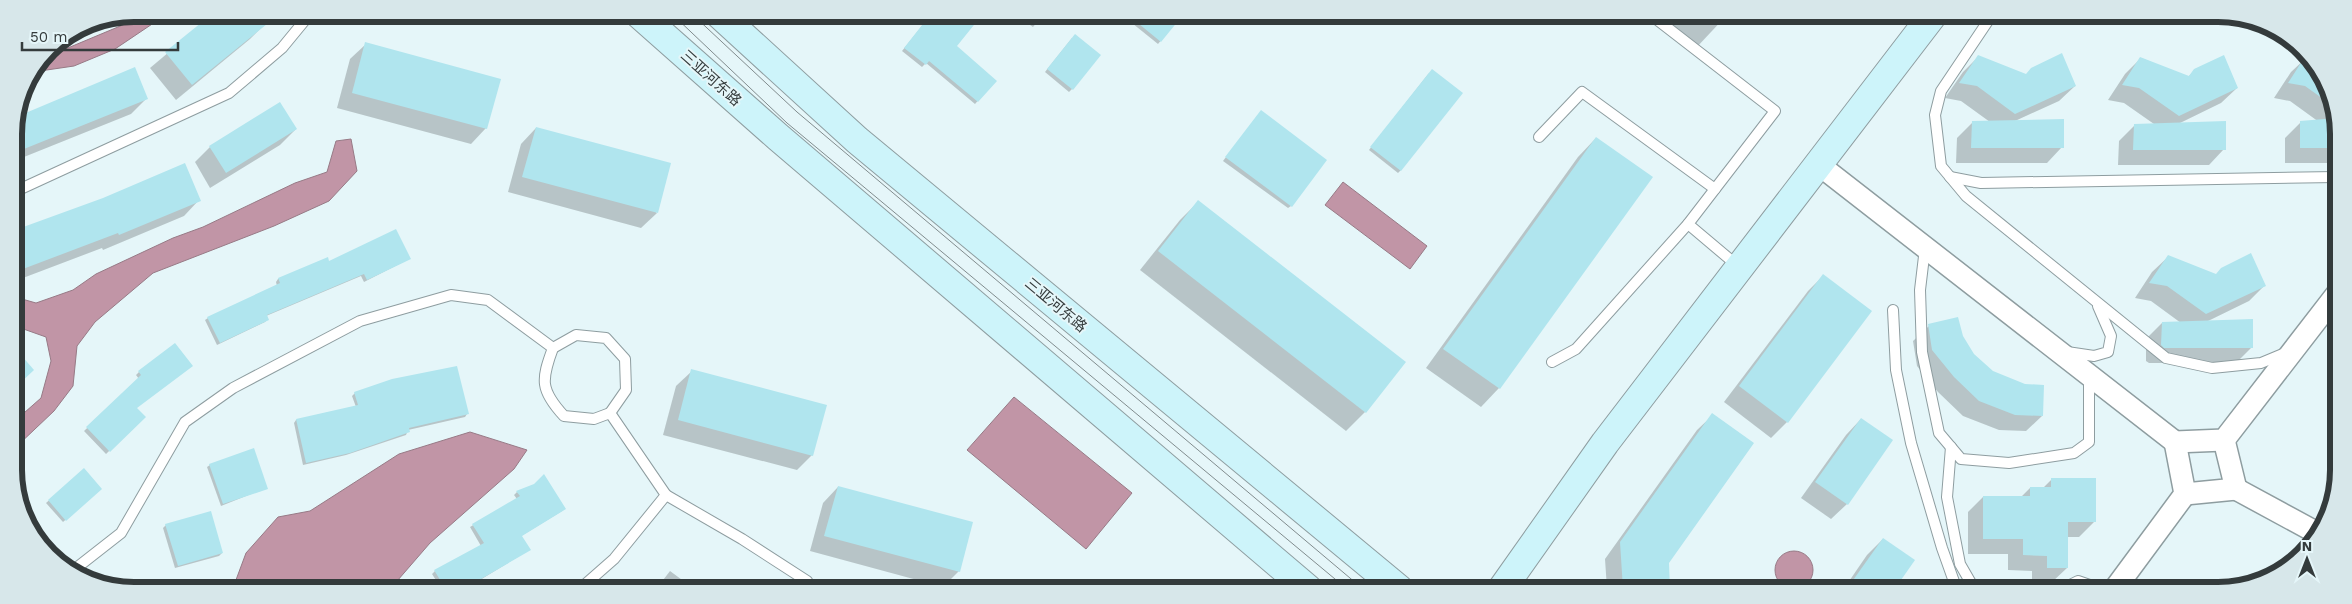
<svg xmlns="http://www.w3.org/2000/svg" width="2352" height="604" font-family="'Work Sans','Noto Sans SC',sans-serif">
  <rect width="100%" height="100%" fill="#e5f6f9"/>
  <g fill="#c195a6" stroke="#977a86">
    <polygon points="149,14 167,14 115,49 74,66 33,72 45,55 63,50"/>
    <polygon points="351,139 357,171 329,201 274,226 153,273 95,322 77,346 73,386 54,411 16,447 16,420 41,398 51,361 46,337 15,326 15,297 36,303 73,290 96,274 173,238 203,227 295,183 327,172 336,141"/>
    <polygon points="1343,182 1427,246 1410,269 1325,205"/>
    <polygon points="1014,397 1132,493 1086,549 967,450"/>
    <polygon points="470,432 527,450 514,469 430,543 391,588 233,588 246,553 278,517 310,511 399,454"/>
    <circle cx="1794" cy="570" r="19"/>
  </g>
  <g fill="#0003">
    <polygon points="214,14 257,14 265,24 250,39 176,100 150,68"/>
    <polygon points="944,15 980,15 955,46 995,81 975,104 926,63 922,67 902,51 922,26 932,30"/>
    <polygon points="1015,15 1043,15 1033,27"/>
    <polygon points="1122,15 1182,15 1158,44"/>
    <polygon points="1385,15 1401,15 1394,23"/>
    <polygon points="1652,15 1726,16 1696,48"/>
    <polygon points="1072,38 1072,89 1069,92 1045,72"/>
    <polygon points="366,44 486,128 471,144 337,108 350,59"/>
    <polygon points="1978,57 2026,75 2075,86 2059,101 2015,121 2062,147 2047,163 1956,163 1957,138 1973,122 1990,122 1961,101 1945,98 1963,72"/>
    <polygon points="2307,57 2336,111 2336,163 2285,163 2285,138 2301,122 2319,122 2290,101 2274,98 2291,72"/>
    <polygon points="2141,58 2188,77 2194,71 2237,88 2221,103 2178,124 2224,149 2209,165 2118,165 2119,141 2135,125 2154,124 2124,103 2108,100 2125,74"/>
    <polygon points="1429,73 1401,170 1398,173 1369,150"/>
    <polygon points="147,98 131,114 14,161 16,119"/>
    <polygon points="1258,115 1291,206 1288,208 1223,161"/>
    <polygon points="536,128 657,213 641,228 508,192 521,144"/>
    <polygon points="296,129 280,145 210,188 195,162 210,147"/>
    <polygon points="1596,138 1499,388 1481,407 1426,368 1578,157"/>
    <polygon points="103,199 199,200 184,216 103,250 102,248 15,281 15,232"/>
    <polygon points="1198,202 1404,363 1365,412 1346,431 1140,270 1180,220"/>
    <polygon points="2168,257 2215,275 2264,286 2249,301 2206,322 2252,347 2236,363 2149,363 2146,361 2146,339 2162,323 2181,323 2151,301 2135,298 2152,272"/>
    <polygon points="327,259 329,263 409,259 364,282 361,276 266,316 267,320 265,322 217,345 205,320 208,318 277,286 276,282 278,279"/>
    <polygon points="1823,276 1871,311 1787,422 1771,438 1724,402 1808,291"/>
    <polygon points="1929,326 1962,336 1973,355 2042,416 2026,431 1999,430 1963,416 1938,392 1917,366 1913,341"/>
    <polygon points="175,344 136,408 144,417 106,454 84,431 139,379 136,375 139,372"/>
    <polygon points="692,371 812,455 797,470 663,435 676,386"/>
    <polygon points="355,393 467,414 465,417 408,430 406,435 346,455 303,465 294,423 296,420 356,407 352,396"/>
    <polygon points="1713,415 1667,562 1669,589 1607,589 1605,559 1697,430"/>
    <polygon points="1861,419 1847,504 1831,519 1801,498 1846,435"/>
    <polygon points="210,465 266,488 221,506 207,467"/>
    <polygon points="84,470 100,489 63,522 46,503"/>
    <polygon points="2052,479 2094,522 2079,537 2067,537 2067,568 2051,583 2032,583 2032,571 2008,570 2008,554 1968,554 1968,512 1983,497 2021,497 2030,488 2043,488"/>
    <polygon points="838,487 959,571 943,587 810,551 823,503"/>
    <polygon points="517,492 562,511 521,536 529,550 480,580 485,588 433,588 439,585 432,574 435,571 481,546 470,527 517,499 514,495"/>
    <polygon points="166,525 222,553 219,556 175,568 163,528"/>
    <polygon points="1883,539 1893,590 1843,590 1867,555"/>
    <polygon points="670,571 693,588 657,588"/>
    <polygon points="1044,582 1052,589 1037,589"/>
    <polygon points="162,584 163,588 153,588"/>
  </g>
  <g fill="#b0e5ee">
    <polygon points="212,14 258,14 267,24 192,85 165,52"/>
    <polygon points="930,15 982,15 957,46 997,81 978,102 929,61 926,65 904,48"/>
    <polygon points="1128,15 1183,15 1161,42"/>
    <polygon points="1075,34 1101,55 1073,90 1047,69"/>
    <polygon points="365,42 501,79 487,129 352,93"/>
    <polygon points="2062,53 2076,86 2015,114 1977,86 1959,83 1978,55 2026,74 2031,68"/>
    <polygon points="2224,55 2238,88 2179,116 2139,88 2122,85 2140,57 2189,76 2194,69"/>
    <polygon points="2306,55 2310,62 2333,106 2305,86 2288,83"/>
    <polygon points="135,67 148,99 14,153 14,127 16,117"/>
    <polygon points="1432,69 1463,93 1401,171 1370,147"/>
    <polygon points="280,102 297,129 226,173 209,146"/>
    <polygon points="1261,110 1327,160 1292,207 1225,157"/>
    <polygon points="2336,118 2336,148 2300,148 2300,121"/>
    <polygon points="2064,119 2064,148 1971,148 1972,121"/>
    <polygon points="2226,121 2226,150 2133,150 2134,124"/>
    <polygon points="536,127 671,163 658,213 522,177"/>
    <polygon points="1596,137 1653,177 1500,389 1443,349"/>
    <polygon points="185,163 201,201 119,235 118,233 15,272 15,230 103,198"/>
    <polygon points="1198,200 1406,362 1366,413 1158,251"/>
    <polygon points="396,229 411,259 367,280 364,274 267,315 269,320 220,343 207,317 280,283 278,278 328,257 329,261"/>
    <polygon points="2251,253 2266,286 2206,314 2167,286 2149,283 2168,255 2216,274 2221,268"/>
    <polygon points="1823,274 1872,311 1788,423 1739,386"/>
    <polygon points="1958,317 1963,336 1974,354 1993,371 2025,384 2044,385 2043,416 2015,415 1979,401 1954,377 1932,350 1928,324"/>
    <polygon points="2253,319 2253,348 2164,348 2161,345 2162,322"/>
    <polygon points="175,343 193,366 137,408 146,417 110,452 86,427 141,375 138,371"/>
    <polygon points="15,348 34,370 16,387 15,369"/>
    <polygon points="457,366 469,414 409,428 410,432 350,453 306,463 296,419 358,405 354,392 392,379"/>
    <polygon points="691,369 827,405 813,456 678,420"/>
    <polygon points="1712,413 1754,443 1669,563 1670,589 1623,589 1620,542"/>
    <polygon points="1861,418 1893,440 1848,505 1815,482"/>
    <polygon points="254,448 268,489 223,504 209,464"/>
    <polygon points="84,468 102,489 66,521 48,500"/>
    <polygon points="544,474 566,509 522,536 531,550 481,579 486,588 445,588 434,570 484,543 472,524 520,496 516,491 534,484"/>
    <polygon points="2051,478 2096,478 2096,522 2068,522 2068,568 2047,568 2047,556 2023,555 2023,539 1983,539 1983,496 2030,496 2030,487 2051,487"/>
    <polygon points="838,486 973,522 960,572 824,536"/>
    <polygon points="211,511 223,553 178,566 165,524"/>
    <polygon points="1883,538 1915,560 1894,590 1846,590"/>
  </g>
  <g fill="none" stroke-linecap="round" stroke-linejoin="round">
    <g stroke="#8e9da0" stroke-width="12">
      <g id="lane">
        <polyline points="1651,15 1775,111 1688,224 1739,267"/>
        <polyline points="1995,16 1990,18 1941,91 1935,115 1941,166 1966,196 2166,358 2212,368 2261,363 2285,353"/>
        <polyline points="1539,137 1582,92 1715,189"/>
        <polyline points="1950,177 1981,183 2336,177"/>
        <polyline points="14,192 229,93 282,48 310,14"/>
        <polyline points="1925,248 1920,290 1922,352 1939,433 1961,459 2009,463 2074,453 2089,442 2089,376"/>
        <polyline points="1893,310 1896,370 1911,443 1942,548 1957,590"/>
        <polyline points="553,348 576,335 606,338 625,359 626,390 610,413"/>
        <polyline points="2067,352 2094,356 2108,352 2111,336 2098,306"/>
        <polyline points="1552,362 1576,349 1688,224"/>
        <polyline points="1951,447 1947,497 1960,564 1975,590"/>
        <polyline points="666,495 742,539 807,581 812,589"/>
        <path d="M75 569 121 533 185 422 233 388 360 321 451 295 488 300 553 348C541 380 540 390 564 416L594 419 610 413 666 495 614 559 581 588"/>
        <polyline points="2060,590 2078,581 2104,590"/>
      </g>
    </g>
    <g stroke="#8e9da0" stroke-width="24">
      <g id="street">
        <polyline points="1818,164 2175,442 2224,440 2336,295"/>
        <polyline points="2236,489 2319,534"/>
        <polyline points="2185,494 2236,489 2224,440"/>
        <polyline points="2114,590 2185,494 2175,442"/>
      </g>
    </g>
    <g stroke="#8e9da0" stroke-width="30">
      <g id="secondary">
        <polyline points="639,14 778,137 1308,589"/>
        <polyline points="719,14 857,140 1399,589"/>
        <polyline points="1502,589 1605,443 1932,16"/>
      </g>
    </g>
    <use href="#lane" stroke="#fff" stroke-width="10"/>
    <use href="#street" stroke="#fff" stroke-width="21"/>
    <use href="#secondary" stroke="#cdf4fa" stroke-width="28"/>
    <g stroke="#818c8e" stroke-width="1">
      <polyline points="672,14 787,123 1347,589"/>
      <polyline points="692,14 797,112 1363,589"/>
    </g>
  </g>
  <g text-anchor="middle" stroke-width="4" stroke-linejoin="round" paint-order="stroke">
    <g font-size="15" fill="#343b3c" stroke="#e5f6f9">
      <text transform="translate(711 78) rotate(42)" y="5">三亚河东路</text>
      <text transform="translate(1056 305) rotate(40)" y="5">三亚河东路</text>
    </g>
  </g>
  <path d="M0 0H2352V604H0ZM134 22H2218A112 112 0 0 1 2330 134V470A112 112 0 0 1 2218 582H134A112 112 0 0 1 22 470V134A112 112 0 0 1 134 22Z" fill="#d7e7ea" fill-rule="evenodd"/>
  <path fill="none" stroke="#343b3c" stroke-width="6" d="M134 22H2218A112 112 0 0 1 2330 134V470A112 112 0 0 1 2218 582H134A112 112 0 0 1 22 470V134A112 112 0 0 1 134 22Z"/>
  <g transform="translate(2307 559)" stroke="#e5f6f9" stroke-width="4" paint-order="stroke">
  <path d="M0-4L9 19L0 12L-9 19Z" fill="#343b3c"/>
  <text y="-8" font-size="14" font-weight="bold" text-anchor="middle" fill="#343b3c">N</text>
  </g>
  <path d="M22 42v8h156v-8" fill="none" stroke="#343b3c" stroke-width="2.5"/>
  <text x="30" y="42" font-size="15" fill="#343b3c" stroke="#e5f6f9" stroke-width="4" paint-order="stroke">50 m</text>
</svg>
